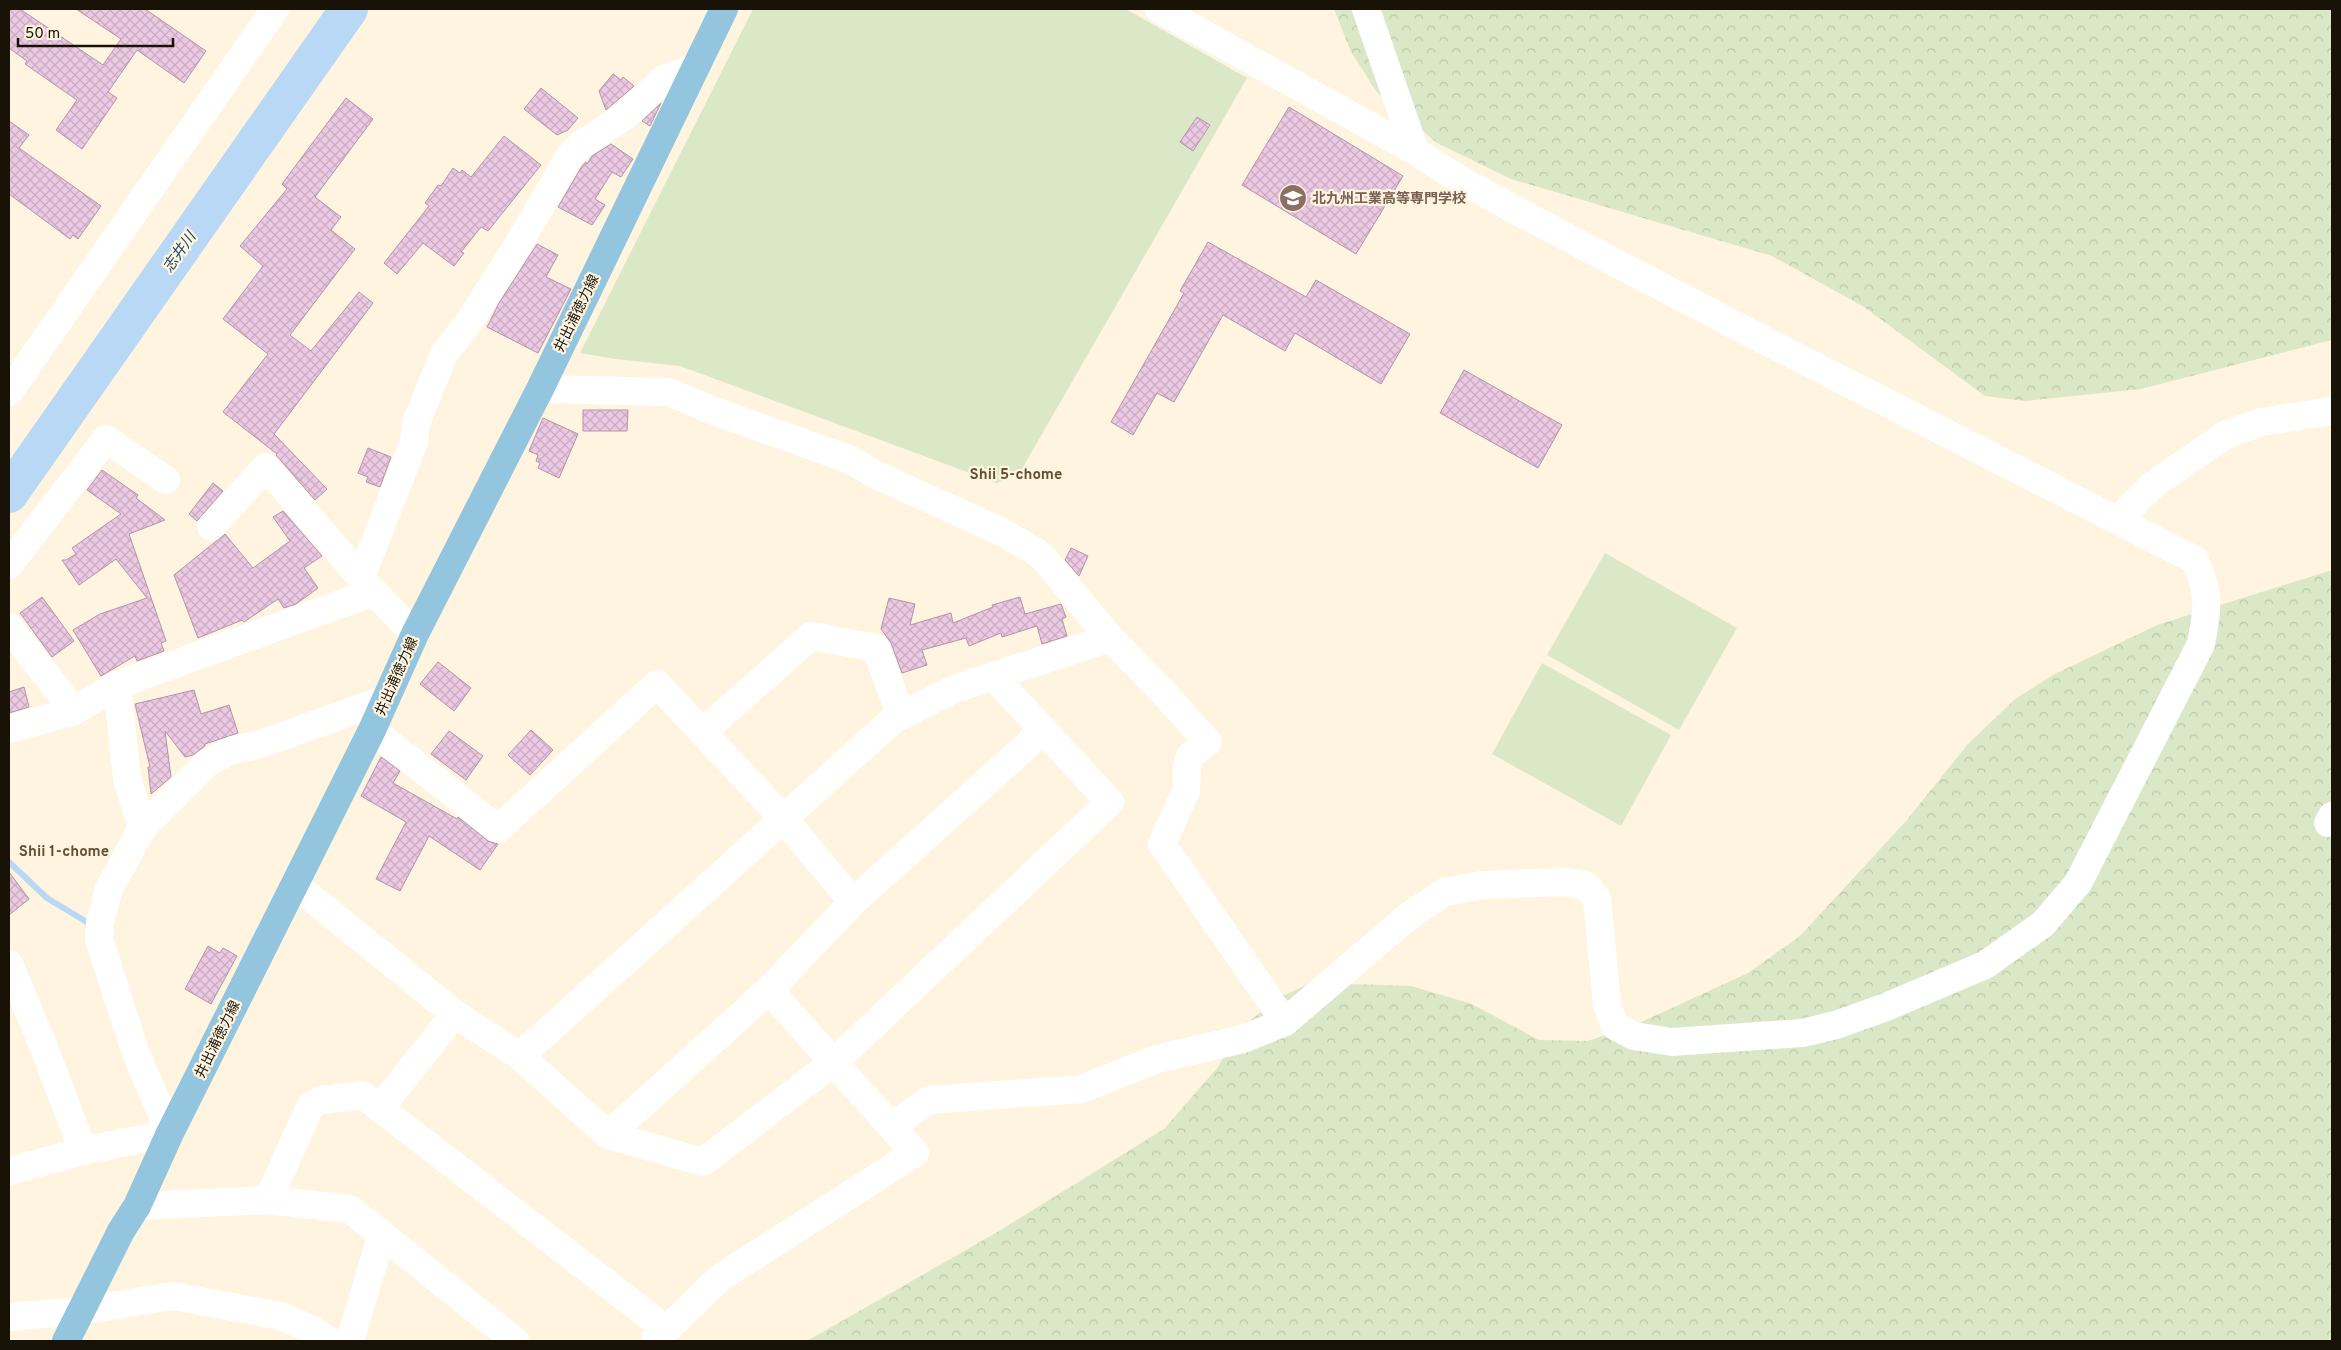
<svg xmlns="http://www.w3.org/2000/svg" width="2341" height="1350" font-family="Overpass,'Noto Sans JP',sans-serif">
  <defs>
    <pattern id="forest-crowns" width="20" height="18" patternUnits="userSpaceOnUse" patternTransform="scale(1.25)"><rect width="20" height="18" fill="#dbe8c8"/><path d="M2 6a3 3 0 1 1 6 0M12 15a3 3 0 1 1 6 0" fill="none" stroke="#bbc6aa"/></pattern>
    <pattern id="building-cross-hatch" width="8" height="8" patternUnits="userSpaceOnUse" patternTransform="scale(1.25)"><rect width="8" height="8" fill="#ebc9e3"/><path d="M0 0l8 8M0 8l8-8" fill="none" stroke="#c9acc1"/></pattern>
  </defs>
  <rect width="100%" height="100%" fill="#fff4e0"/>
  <g fill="#dbe8c8">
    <polygon points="753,9 1126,9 1247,78 1019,474 997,483 680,366 616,359 580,353"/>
    <polygon points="1605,553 1737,628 1679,730 1547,655"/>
    <polygon points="1542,663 1671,735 1621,826 1492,754"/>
  </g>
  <g fill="url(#forest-crowns)">
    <polygon points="1334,9 2332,9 2332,340 2141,389 2026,401 1985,396 1864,307 1772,256 1511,179 1437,143 1377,92 1351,52"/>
    <polygon points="2332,570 2332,1341 807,1341 994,1234 1164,1129 1218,1067 1237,1032 1276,999 1306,985 1350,984 1411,986 1472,1004 1539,1040 1588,1041 1637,1024 1748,973 1800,936 1906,821 1968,744 2015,699 2053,675 2157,625"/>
  </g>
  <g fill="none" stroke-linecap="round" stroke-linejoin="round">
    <polyline stroke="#b9d8f5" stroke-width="6" points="9,862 47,898 90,924"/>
    <polyline stroke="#b9d8f5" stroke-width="38" points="9,494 349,9"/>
  </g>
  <g fill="url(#building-cross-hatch)" stroke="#b294ac">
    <polygon points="9,9 20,9 103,65 121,39 76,9 145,9 206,51 184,83 137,50 108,92 117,98 82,149 56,130 77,100 25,64 27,61 9,48"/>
    <polygon points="613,74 621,80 623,77 634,86 606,110 599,91"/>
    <polygon points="541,88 578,118 568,130 557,135 524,109"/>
    <polygon points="346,98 373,119 315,197 341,217 331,230 355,249 290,335 311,351 359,292 373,303 274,434 327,489 315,500 276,455 277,454 223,412 268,354 223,319 263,266 240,246 287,189 282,184"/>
    <polygon points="661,103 650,126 642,121"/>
    <polygon points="1289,107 1403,176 1356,254 1242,185"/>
    <polygon points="1197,117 1210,125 1193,151 1180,142"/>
    <polygon points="9,121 29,135 19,148 101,206 78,239 73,235 70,239 9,194"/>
    <polygon points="504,136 541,165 488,231 481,227 461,252 464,253 454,266 423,243 397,274 384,263 429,206 425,203 438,185 441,186 453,168 460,173 462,170 471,177"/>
    <polygon points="611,144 633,159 621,177 612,172 595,199 605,205 592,225 558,207 582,166 586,162 587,164 592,156"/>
    <polygon points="1208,242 1306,297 1316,280 1410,334 1381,384 1295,333 1285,351 1223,315 1174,402 1157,393 1133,435 1111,422 1184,293 1180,291"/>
    <polygon points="537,244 558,255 546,277 571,289 538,353 487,327 499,303"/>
    <polygon points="1464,370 1562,425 1538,468 1440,413"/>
    <polygon points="583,410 628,410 627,431 583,431"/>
    <polygon points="543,418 578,434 559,478 538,468 540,463 536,461 538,455 529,451"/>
    <polygon points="368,448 391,457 380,487 366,482 368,477 358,473"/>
    <polygon points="102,470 138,495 136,498 165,520 129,534 166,641 161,643 164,651 137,661 135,656 101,676 73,630 100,614 147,598 116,559 79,585 62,560 66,560 76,554 72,548 121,514 87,490"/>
    <polygon points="213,483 223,491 197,521 189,514"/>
    <polygon points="283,511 322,556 304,568 318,588 296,604 284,608 278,599 244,622 242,620 198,638 174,575 225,534 253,568 290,541 273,517"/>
    <polygon points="1071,548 1088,556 1079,576 1065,560"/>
    <polygon points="42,597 74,641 52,657 20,613"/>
    <polygon points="1020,597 1025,614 1061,604 1066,617 1062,619 1067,636 1042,644 1037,626 1002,637 1001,633 969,646 966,638 922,650 927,665 902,673 891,643 881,629 889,598 915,604 910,625 951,613 953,623 993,607 992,605"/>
    <polygon points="438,662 471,688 454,711 420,684"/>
    <polygon points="24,687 29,707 9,713 9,692"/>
    <polygon points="194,690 201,714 229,705 238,733 205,744 205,746 193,755 185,757 165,731 171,777 151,794 148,767 150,767 135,704"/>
    <polygon points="531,730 553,750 530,775 508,755"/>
    <polygon points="449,731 483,756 466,780 431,754"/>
    <polygon points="381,757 400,771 393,783 457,819 458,817 488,841 498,844 480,870 429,836 400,891 376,879 406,822 361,796"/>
    <polygon points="9,872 29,899 9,915"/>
    <polygon points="208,946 220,953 223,948 237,956 211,1004 185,989"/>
  </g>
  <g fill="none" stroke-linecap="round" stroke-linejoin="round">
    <g stroke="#fff" stroke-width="28">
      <polyline points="1366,9 1415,151"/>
      <polyline points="540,389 669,392 706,408 851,460 874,474 1002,532 1041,555 1110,638 1163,692 1208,742 1190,756 1187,767 1186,791 1162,844 1285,1022"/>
      <polyline points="9,392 275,9"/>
      <polyline points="2118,520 2153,485 2225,435 2261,422 2332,411"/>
      <polyline points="211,527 266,467 371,589"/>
      <polyline points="9,565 106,439 166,480"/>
      <polyline points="361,577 414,442 416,423 444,354 469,322 518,245 570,156 581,145 626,115 664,79 695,68"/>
      <polyline points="9,627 74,711"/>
      <polyline points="9,729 74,711 117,685"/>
      <polyline points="372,730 498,829 657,684 784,819 853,902"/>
      <polyline points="703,732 811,636 876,648 901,716"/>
      <polyline points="2328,823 2332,816"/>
      <polyline points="142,828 127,778 117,685 374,592 415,634"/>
      <polyline points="294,884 455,1014 520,1056 608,1135 703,1162 834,1062 1110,802 994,677"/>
      <polyline points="9,964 43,1045 83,1151"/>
      <polyline points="520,1056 894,719 954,689 1110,638"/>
      <polyline points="380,1108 455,1014"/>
      <path d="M891 1127 929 1100 1081 1089 1157 1059 1243 1039 1285 1022 1410 915 1445 892 1482 885 1568 882 1587 886 1597 899 1607 1004 1615 1026 1634 1036 1672 1042 1802 1033 1836 1025 1886 1007 1985 965 2043 924 2078 883 2201 644C2208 608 2210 594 2195 560L1748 332 1517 211 1457 178 1415 151 1159 9"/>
      <polyline points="608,1135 769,990 853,902 1044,730"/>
      <polyline points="9,1171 83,1151 170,1133 135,1051 99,939 100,922 109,889 142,828 207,763 233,750 258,745 386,699"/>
      <polyline points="268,1200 311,1105 321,1100 363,1095 667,1330"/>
      <polyline points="137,1206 268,1200 350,1209 515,1341"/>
      <polyline points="9,1317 80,1311 173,1296 281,1316 313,1330 329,1341"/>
      <polyline points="350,1341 382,1234"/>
      <polyline points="655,1341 721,1277 915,1153 769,990"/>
    </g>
    <polyline stroke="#93c5de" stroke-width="28" points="66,1341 121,1231 137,1206 170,1133 372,730 415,634 540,389 724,9"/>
  </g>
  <defs>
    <g id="school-disc" transform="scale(1.4375)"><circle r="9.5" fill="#8d6e63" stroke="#fff4e0"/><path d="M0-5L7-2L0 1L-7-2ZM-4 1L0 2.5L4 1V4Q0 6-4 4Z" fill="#fff"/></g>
  </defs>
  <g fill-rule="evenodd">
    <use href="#school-disc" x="1293" y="198"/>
  </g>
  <g text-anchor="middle" stroke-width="4.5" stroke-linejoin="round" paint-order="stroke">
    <g font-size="14" font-weight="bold" fill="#785e54" stroke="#fff4e0" text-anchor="start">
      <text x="1312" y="203">北九州工業高等専門学校</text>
    </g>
    <g font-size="14" fill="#191307" stroke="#fff4e0">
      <text transform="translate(576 313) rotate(-64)" y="5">井出浦徳力線</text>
      <text transform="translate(396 676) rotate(-66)" y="5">井出浦徳力線</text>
      <text transform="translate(217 1039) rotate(-64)" y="5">井出浦徳力線</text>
    </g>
    <g font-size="15" font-style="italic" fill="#19476d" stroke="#fff4e0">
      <text transform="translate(179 252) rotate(-55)" y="5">志井川</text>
    </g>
    <g font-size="15" font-weight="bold" fill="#625235" stroke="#fff4e0">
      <text x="1016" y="479">Shii 5-chome</text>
      <text x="64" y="856">Shii 1-chome</text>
    </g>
  </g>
  <rect width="2341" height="1350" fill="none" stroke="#191307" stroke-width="20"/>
  <path d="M18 38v8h155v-8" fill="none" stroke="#191307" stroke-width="2.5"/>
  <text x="25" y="38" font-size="15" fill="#191307" stroke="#fff4e0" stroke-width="4" paint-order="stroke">50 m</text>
</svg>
